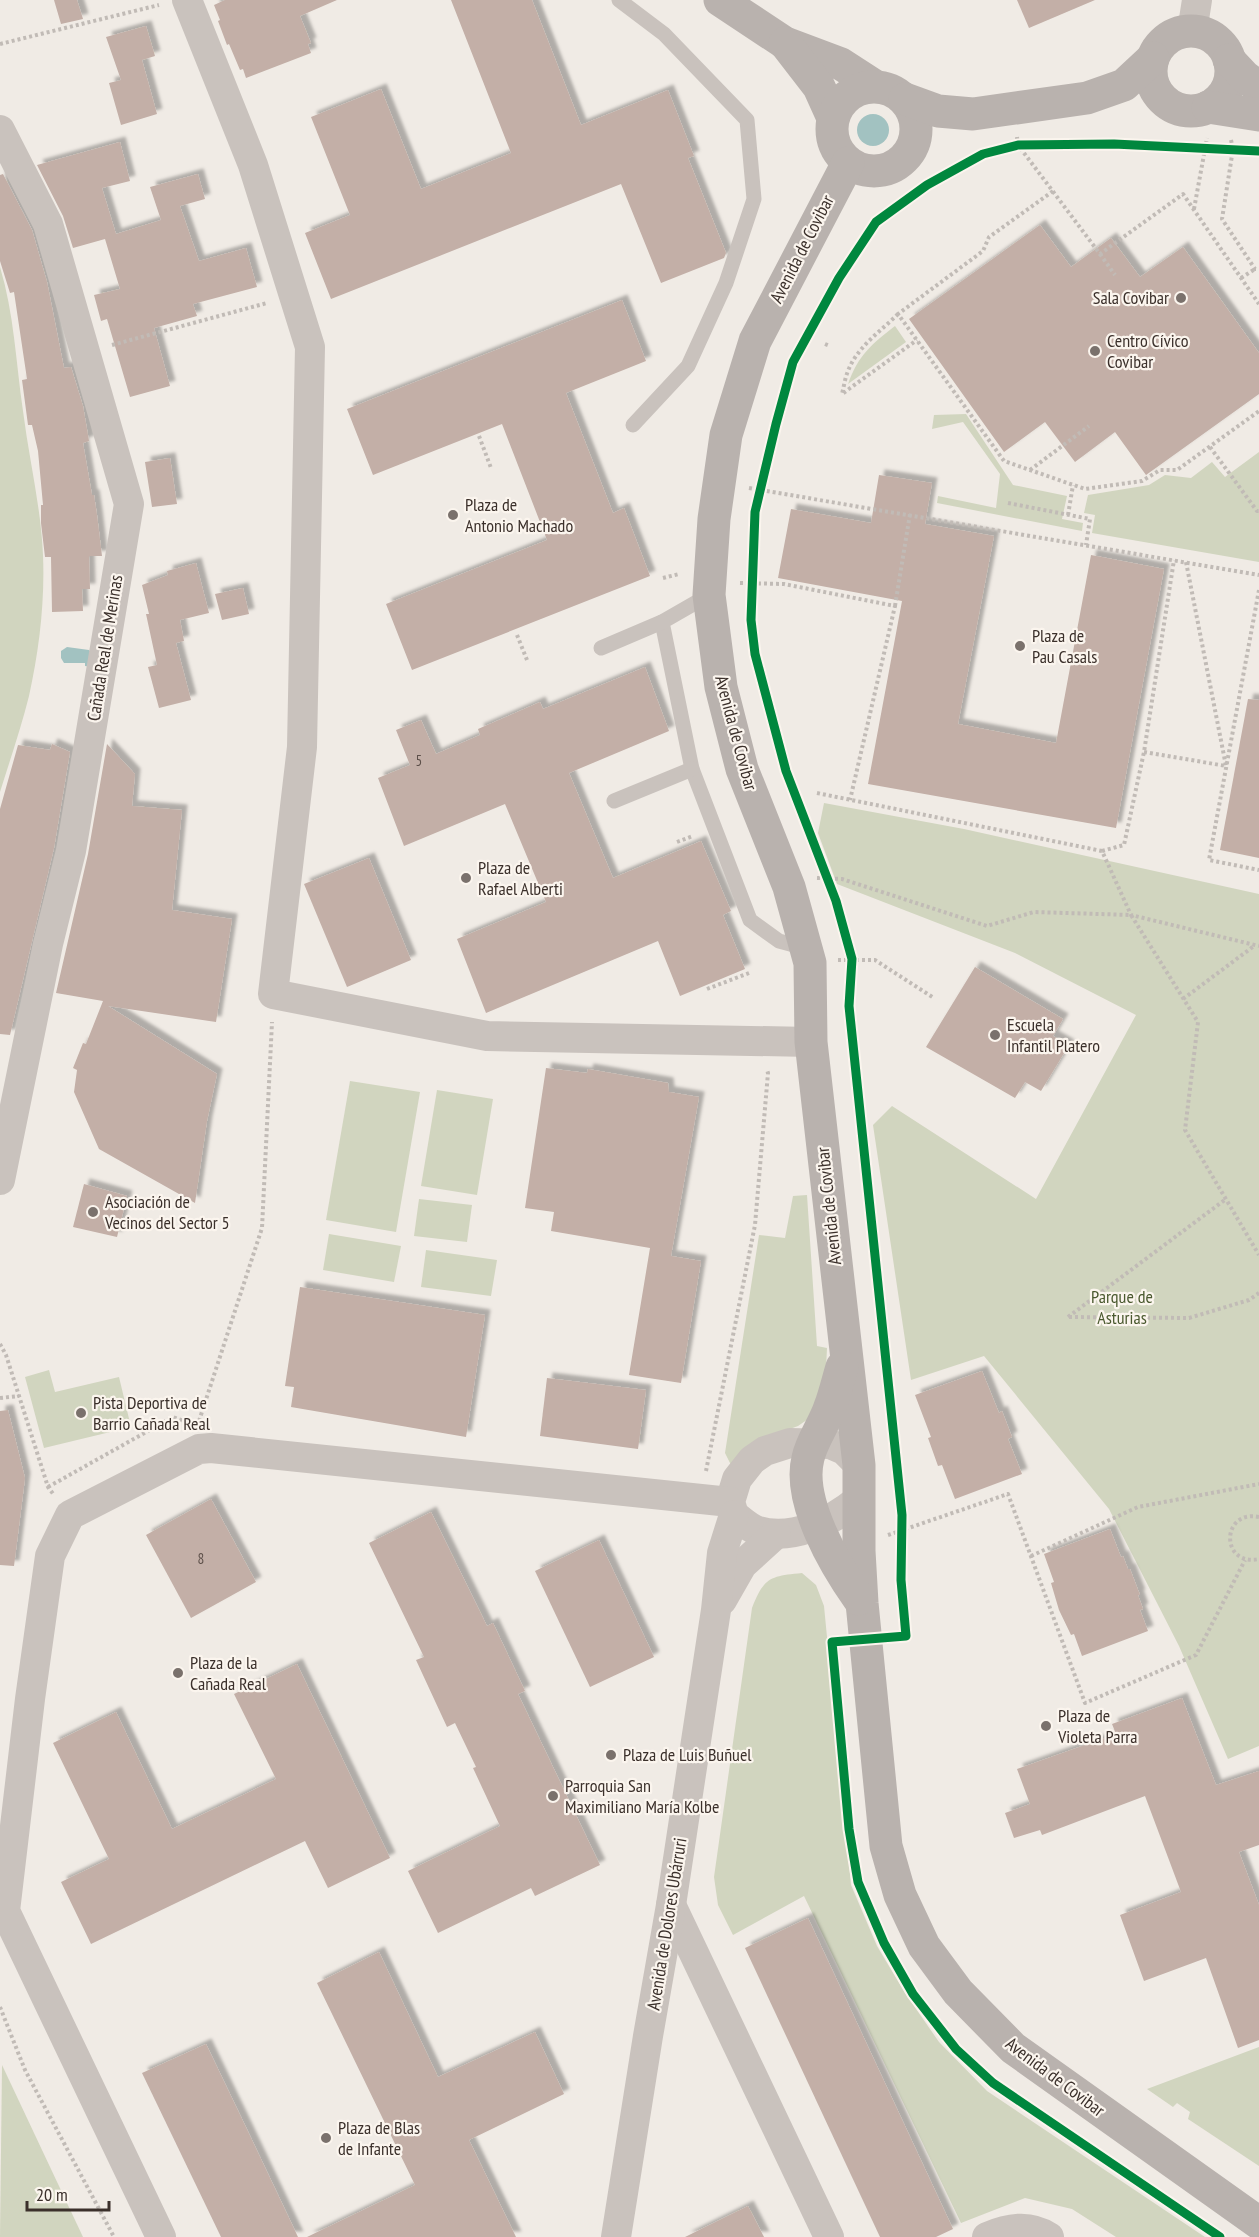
<svg xmlns="http://www.w3.org/2000/svg" width="1259" height="2237" font-family="'PT Sans Narrow',sans-serif">
  <defs>
    <filter id="shadow"><feDropShadow dx="5.5" dy="-5.5" stdDeviation="1.5" flood-color="#0004"/></filter>
  </defs>
  <rect width="100%" height="100%" fill="#f0ebe5"/>
  <g fill="#d1d5bf">
    <path d="M0 267C14 313 16 363 23 411 29 459 41 507 43 555 45 602 39 651 29 696 21 728 10 760 0 792Z"/>
    <path d="M895 326 906 342 848 384C858 355 872 344 895 326Z"/>
    <polygon points="966,414 1013,485 1067,496 1062,519 1083,523 1082,531 937,503 938,496 996,508 1000,474 963,422 932,429 934,415"/>
    <polygon points="1259,452 1259,562 1092,533 1095,515 1084,513 1088,495 1149,485 1165,475 1191,478 1212,462 1225,477"/>
    <polygon points="824,803 964,829 1259,894 1259,1746 1228,1759 1179,1646 1109,1509 984,1356 911,1380 873,1125 892,1106 1036,1199 1136,1015 1015,953 837,884 818,833"/>
    <polygon points="350,1081 420,1092 396,1232 326,1220"/>
    <polygon points="437,1090 493,1099 477,1195 421,1186"/>
    <polygon points="807,1195 817,1346 827,1348 825,1390 814,1415 798,1426 779,1433 731,1465 725,1453 759,1235 785,1238 793,1196"/>
    <polygon points="419,1199 472,1205 467,1242 414,1236"/>
    <polygon points="329,1234 401,1246 394,1282 323,1270"/>
    <polygon points="426,1250 497,1260 491,1296 421,1287"/>
    <polygon points="49,1370 55,1392 119,1377 131,1427 44,1448 25,1377"/>
    <path d="M802 1573 816 1585 824 1606 851 1885 877 1946 905 1993 939 2042 987 2091 1205 2237H1116L1072 2209 1025 2198 961 2223 804 1896 733 1935 718 1905 714 1877 752 1608C764 1577 771 1576 802 1573Z"/>
    <polygon points="1259,2047 1259,2166 1188,2119 1190,2112 1177,2103 1173,2107 1147,2089"/>
    <polygon points="2,2065 83,2237 0,2237"/>
  </g>
  <g fill="#a2c2c1">
    <circle cx="873" cy="130" r="16"/>
    <polygon points="67,647 89,650 93,655 92,667 85,666 85,663 64,663 61,658 61,651"/>
  </g>
  <g fill="#c3afa7" filter="url(#shadow)">
    <polygon points="54,0 77,0 83,19 61,24"/>
    <polygon points="225,0 337,0 300,16 311,43 308,44 311,53 246,78 243,69 240,70 229,44 227,45 218,21 220,20 214,5"/>
    <polygon points="451,0 532,0 581,125 668,90 694,156 688,158 726,253 724,258 661,283 621,184 331,299 305,233 350,215 311,117 381,89 421,189 511,153"/>
    <polygon points="1017,0 1095,0 1029,28"/>
    <polygon points="146,26 155,56 142,60 157,114 121,125 109,83 121,80 106,37"/>
    <polygon points="120,142 130,181 102,188 116,234 161,220 150,187 198,174 205,199 180,206 199,261 246,248 257,287 193,304 197,316 154,328 170,386 130,397 107,319 101,321 94,295 120,289 105,239 73,248 63,216 37,165"/>
    <polygon points="3,174 32,230 47,282 64,368 71,367 83,406 89,441 83,443 92,495 94,495 97,515 102,556 89,556 90,589 82,589 83,611 52,612 51,557 45,557 41,523 41,505 43,505 38,451 32,425 28,425 22,380 27,379 14,292 10,293 0,261 0,175"/>
    <polygon points="1040,225 1071,267 1111,238 1140,277 1183,247 1259,353 1259,394 1146,475 1115,432 1075,462 1045,422 1004,452 909,319"/>
    <polygon points="622,300 646,361 566,393 613,513 624,508 650,576 412,670 386,604 547,540 502,424 373,475 347,409"/>
    <polygon points="170,458 177,504 152,507 145,462"/>
    <polygon points="879,475 932,483 925,524 994,536 958,724 1056,743 1091,555 1164,569 1116,828 868,784 902,601 778,578 791,509 871,523"/>
    <polygon points="196,563 209,613 180,620 184,641 176,643 191,700 159,708 148,667 157,665 146,614 149,614 142,585 168,575 167,571"/>
    <polygon points="243,588 249,614 222,620 215,594"/>
    <polygon points="645,667 669,731 569,773 613,878 701,841 731,911 723,915 745,969 680,996 658,941 486,1013 457,939 546,902 505,804 404,846 378,778 410,765 396,730 421,720 436,754 480,735 478,729 540,702 543,709"/>
    <polygon points="1248,699 1259,700 1259,858 1220,850"/>
    <polygon points="52,744 70,752 54,848 10,1035 0,1034 0,809 18,745 50,750"/>
    <polygon points="107,744 135,774 132,806 182,810 172,910 232,919 216,1022 108,1006 217,1074 207,1121 195,1203 99,1149 74,1092 77,1070 73,1068 83,1043 86,1044 103,1001 56,993 88,854"/>
    <polygon points="369,858 411,960 347,987 304,884"/>
    <polygon points="975,967 1063,1019 1053,1036 1069,1045 1041,1091 1025,1082 1015,1098 926,1047"/>
    <polygon points="546,1068 587,1073 588,1069 668,1083 669,1092 699,1097 671,1256 701,1261 681,1383 629,1375 650,1248 551,1231 554,1212 525,1208"/>
    <polygon points="84,1184 127,1196 117,1237 73,1227"/>
    <polygon points="300,1287 485,1315 466,1437 291,1407 294,1387 285,1386"/>
    <polygon points="982,1371 999,1413 1002,1411 1012,1437 1008,1439 1022,1474 955,1499 942,1465 938,1466 928,1438 931,1437 915,1395"/>
    <polygon points="547,1378 646,1390 638,1449 540,1436"/>
    <polygon points="8,1410 25,1478 14,1566 0,1565 0,1411"/>
    <polygon points="211,1499 256,1582 191,1618 146,1535"/>
    <polygon points="431,1512 487,1626 493,1623 525,1691 518,1694 600,1865 535,1896 531,1888 438,1933 408,1871 500,1826 473,1768 476,1767 455,1723 447,1727 416,1660 424,1657 369,1543"/>
    <polygon points="1110,1529 1121,1557 1123,1556 1128,1569 1130,1569 1140,1595 1138,1595 1143,1609 1140,1610 1148,1631 1082,1656 1074,1634 1071,1635 1059,1610 1051,1583 1054,1582 1044,1554"/>
    <polygon points="599,1540 654,1657 590,1687 535,1571"/>
    <polygon points="297,1664 390,1858 328,1888 305,1841 91,1944 61,1882 109,1859 53,1743 116,1712 172,1829 276,1779 234,1694"/>
    <polygon points="1182,1698 1216,1785 1259,1771 1259,1845 1239,1852 1259,1905 1259,2040 1238,2048 1206,1958 1144,1981 1120,1915 1181,1892 1145,1796 1042,1835 1040,1830 1014,1838 1005,1813 1030,1804 1017,1769 1116,1734 1112,1724"/>
    <polygon points="808,1918 953,2229 936,2237 880,2237 745,1948"/>
    <polygon points="379,1952 438,2077 535,2032 564,2094 469,2140 516,2237 307,2237 415,2185 317,1983"/>
    <polygon points="206,2044 242,2119 298,2237 221,2237 142,2073"/>
    <polygon points="748,2206 764,2237 685,2237"/>
  </g>
  <g fill="none" stroke-linecap="round" stroke-linejoin="round">
    <g stroke="#c1bbb6" stroke-width="4" stroke-dasharray="3 3" stroke-linecap="butt">
      <polyline points="0,44 159,5"/>
      <polyline points="1017,137 1018,145 1100,254 1183,194 1259,304"/>
      <polyline points="1231,140 1233,149 1222,219 1255,269 1259,269"/>
      <polyline points="1053,191 989,237 983,251 898,314 1004,461 1085,489 1142,481 1160,470 1177,470 1259,411"/>
      <polyline points="1194,209 1207,138"/>
      <polyline points="1100,254 1115,275"/>
      <polyline points="1241,278 1255,269"/>
      <path d="M898 314C881 331 857 347 848 371 845 378 844 386 842 394L917 340"/>
      <polyline points="825,344 830,346"/>
      <polyline points="112,345 267,303"/>
      <polyline points="479,436 491,468"/>
      <polyline points="1210,447 1257,511 1259,511"/>
      <polyline points="1030,470 1089,426"/>
      <polyline points="749,488 1259,575"/>
      <polyline points="1008,503 1090,519 1086,545"/>
      <polyline points="1068,515 1073,485"/>
      <polyline points="663,578 679,574"/>
      <polyline points="740,583 784,584 895,606 850,800"/>
      <polyline points="1259,590 1209,860 1259,870"/>
      <polyline points="895,606 910,514"/>
      <polyline points="517,635 527,660"/>
      <polyline points="1144,752 1226,766 1186,562"/>
      <polyline points="817,793 1102,851 1131,915 1259,946"/>
      <polyline points="677,842 693,836"/>
      <polyline points="1102,851 1124,845 1144,752 1174,560"/>
      <polyline points="817,878 842,879 987,926 1034,912 1131,915 1198,1022 1185,1130 1259,1255"/>
      <polyline points="838,960 875,960 934,998"/>
      <polyline points="707,989 749,973"/>
      <polyline points="1183,999 1254,946"/>
      <polyline points="1068,1317 1226,1199"/>
      <polyline points="1069,1317 1189,1318 1249,1300 1259,1293"/>
      <polyline points="0,1344 6,1355 48,1487 54,1495"/>
      <polyline points="0,1398 19,1396"/>
      <polyline points="199,1421 262,1228 272,1022"/>
      <polyline points="706,1471 755,1225 768,1073 767,1070"/>
      <polyline points="48,1487 173,1417 189,1423"/>
      <path d="M1259 1517C1221 1509 1220 1567 1259 1559"/>
      <polyline points="888,1535 1008,1494 1085,1703 1196,1655 1245,1560"/>
      <polyline points="1031,1556 1138,1507 1259,1484"/>
      <polyline points="0,2007 25,2070 114,2237"/>
    </g>
    <g stroke="#c9c2bd" stroke-width="15">
      <polyline points="619,0 664,34 747,120 754,199 726,283 688,366 633,425"/>
      <polyline points="709,595 662,622 692,769 750,920 779,941 805,948"/>
      <polyline points="601,648 662,622"/>
      <polyline points="614,801 692,769"/>
    </g>
    <g stroke="#c9c2bd" stroke-width="30">
      <polyline points="187,0 253,165 310,347 302,747 273,994 487,1036 811,1042"/>
      <polyline points="1192,32 1197,0"/>
      <polyline points="0,130 48,224 129,504 71,851 48,944 0,1180"/>
      <path d="M858 1500C831 1522 793 1541 758 1531 749 1528 741 1520 734 1515L730 1502 737 1479 752 1460 765 1451 790 1443 830 1444 844 1450 859 1465"/>
      <polyline points="722,1600 742,1565 776,1534"/>
      <polyline points="671,1905 829,2237"/>
      <polyline points="161,2237 5,1911 30,1699 50,1556 70,1515 199,1449 211,1448 730,1502"/>
      <polyline points="616,2237 648,2036 671,1905 716,1610 722,1553 734,1515"/>
      <path d="M987 2237C1008 2228 1029 2224 1049 2237"/>
    </g>
    <g stroke="#b9b2ae" stroke-width="33">
      <polyline points="720,0 785,43 841,64 875,86"/>
      <circle cx="1191" cy="71" r="40"/>
      <polyline points="785,43 819,87 833,118"/>
      <polyline points="1229,60 1245,77 1259,87"/>
      <circle cx="874" cy="129" r="42"/>
      <polyline points="905,99 938,111 973,114 1087,98 1124,85 1153,58"/>
      <polyline points="1208,107 1259,115"/>
      <polyline points="848,163 755,341 726,435 714,519 709,595 721,687 742,769 789,887 810,963 811,1042 859,1465 859,1551 862,1603 886,1846 900,1895 924,1946 958,1992 1013,2048 1259,2223"/>
      <path d="M842 1367C838 1380 835 1394 830 1407 824 1425 812 1440 808 1458 797 1501 835 1565 859 1599"/>
    </g>
    <g stroke="#fbf5ee" stroke-width="13">
      <polyline id="cycleway" points="1220,2237 993,2083 956,2049 913,1994 884,1943 858,1882 849,1829 832,1642 906,1636 901,1580 902,1515 849,1006 852,959 836,901 786,771 755,654 751,620 755,512 776,424 793,362 839,278 876,222 927,185 983,154 1018,145 1114,144 1259,151"/>
    </g>
    <use href="#cycleway" stroke="#00873e" stroke-width="9"/>
  </g>
  <g fill="#7a716c" stroke="#fbf5ee" stroke-width="2">
    <circle cx="1181" cy="298" r="6"/>
    <circle cx="1095" cy="351" r="6"/>
    <circle cx="453" cy="515" r="6"/>
    <circle cx="1020" cy="646" r="6"/>
    <circle cx="466" cy="878" r="6"/>
    <circle cx="995" cy="1035" r="6"/>
    <circle cx="93" cy="1212" r="6"/>
    <circle cx="81" cy="1413" r="6"/>
    <circle cx="178" cy="1673" r="6"/>
    <circle cx="1046" cy="1726" r="6"/>
    <circle cx="611" cy="1755" r="6"/>
    <circle cx="553" cy="1796" r="6"/>
    <circle cx="326" cy="2138" r="6"/>
  </g>
  <g text-anchor="middle" stroke-width="4.5" stroke-linejoin="round" paint-order="stroke">
    <g font-size="15" fill="#5d504a">
      <text x="419" y="766">5</text>
      <text x="201" y="1564">8</text>
    </g>
    <g font-size="18" fill="#3b302b" stroke="#fbf5ee">
      <text transform="translate(802 249) rotate(-63)" y="6">Avenida de Covibar</text>
      <text transform="translate(105 648) rotate(-81)" y="6">Cañada Real de Merinas</text>
      <text transform="translate(736 733) rotate(75)" y="6">Avenida de Covibar</text>
      <text transform="translate(829 1206) rotate(-96)" y="6">Avenida de Covibar</text>
      <text transform="translate(667 1924) rotate(-81)" y="6">Avenida de Dolores Ubárruri</text>
      <text transform="translate(1055 2077) rotate(37)" y="6">Avenida de Covibar</text>
    </g>
    <g font-size="18" fill="#3b302b" stroke="#fbf5ee" text-anchor="start">
      <text x="1169" y="304" text-anchor="end">Sala Covibar</text>
      <text x="1107" y="347">Centro Cívico<tspan x="1107" dy="21">Covibar</tspan></text>
      <text x="465" y="511">Plaza de<tspan x="465" dy="21">Antonio Machado</tspan></text>
      <text x="1032" y="642">Plaza de<tspan x="1032" dy="21">Pau Casals</tspan></text>
      <text x="478" y="874">Plaza de<tspan x="478" dy="21">Rafael Alberti</tspan></text>
      <text x="1007" y="1031">Escuela<tspan x="1007" dy="21">Infantil Platero</tspan></text>
      <text x="105" y="1208">Asociación de<tspan x="105" dy="21">Vecinos del Sector 5</tspan></text>
      <text x="93" y="1409">Pista Deportiva de<tspan x="93" dy="21">Barrio Cañada Real</tspan></text>
      <text x="190" y="1669">Plaza de la<tspan x="190" dy="21">Cañada Real</tspan></text>
      <text x="1058" y="1722">Plaza de<tspan x="1058" dy="21">Violeta Parra</tspan></text>
      <text x="623" y="1761">Plaza de Luis Buñuel</text>
      <text x="565" y="1792">Parroquia San<tspan x="565" dy="21">Maximiliano María Kolbe</tspan></text>
      <text x="338" y="2134">Plaza de Blas<tspan x="338" dy="21">de Infante</tspan></text>
    </g>
    <g font-size="18" fill="#4a592f" stroke="#fbf5ee">
      <text x="1122" y="1303">Parque de<tspan x="1122" dy="21">Asturias</tspan></text>
    </g>
  </g>
  <path d="M27 2201v9h82v-9" fill="none" stroke="#3b302b" stroke-width="3"/>
  <text x="36" y="2201" font-size="18" fill="#3b302b" stroke="#fbf5ee" stroke-width="4.5" paint-order="stroke">20 m</text>
</svg>
